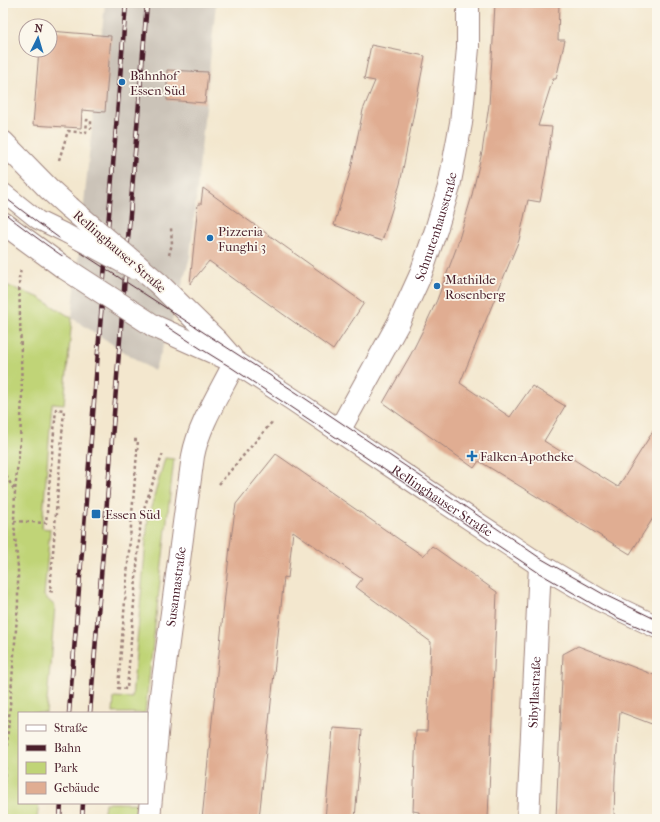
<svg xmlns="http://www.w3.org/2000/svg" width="660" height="822" font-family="'IM FELL French Canon',serif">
  <rect width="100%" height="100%" fill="#fbf7ec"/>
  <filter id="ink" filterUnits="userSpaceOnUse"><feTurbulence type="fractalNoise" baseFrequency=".025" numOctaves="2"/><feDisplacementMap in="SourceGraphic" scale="8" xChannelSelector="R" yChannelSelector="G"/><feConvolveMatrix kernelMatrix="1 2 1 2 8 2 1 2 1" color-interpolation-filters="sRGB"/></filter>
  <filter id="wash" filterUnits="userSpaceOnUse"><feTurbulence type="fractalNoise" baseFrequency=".012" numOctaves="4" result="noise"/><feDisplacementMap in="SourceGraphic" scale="16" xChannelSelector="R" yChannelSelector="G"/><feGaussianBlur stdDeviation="0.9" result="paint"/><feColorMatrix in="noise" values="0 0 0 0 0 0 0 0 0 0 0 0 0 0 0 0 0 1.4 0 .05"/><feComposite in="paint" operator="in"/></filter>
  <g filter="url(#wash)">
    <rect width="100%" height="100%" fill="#f3e7ce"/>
    <polygon fill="#cbc3b8" points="105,3 216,3 190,257 169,331 154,371 72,318"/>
    <g fill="#c0d477" stroke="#857a51">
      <polygon points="3,284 38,297 72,318 64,404 52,403 42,528 50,529 44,596 55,606 46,713 19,713 19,803 39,803 37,819 3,819"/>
      <polygon points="165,458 174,459 145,713 113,713 114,697 132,698 148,518"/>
      <polygon points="105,803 136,803 135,819 103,819"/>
    </g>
    <g id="blocks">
      <g fill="#e0ad92">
        <polygon points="495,3 559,3 558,40 565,40 556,79 553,79 538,126 552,127 547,165 540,202 528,200 519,240 460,383 510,417 532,386 565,406 544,441 618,487 657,425 657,512 630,554 479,461 474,468 383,403 411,354 422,332 437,300 456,249 471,199 482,152 489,105 493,41"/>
        <polygon points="50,31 111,36 105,112 82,110 81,128 33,125 39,50 50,50"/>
        <polygon points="371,45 425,56 400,184 382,241 334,225 351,169 363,110 375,81 364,79"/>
        <polygon points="167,70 208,72 205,103 167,100"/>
        <polygon points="203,188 364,303 333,350 209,261 190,284 198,204 201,204"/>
        <polygon points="276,454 423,556 432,546 497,592 488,819 419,819 419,812 413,811 416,731 427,731 431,642 356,587 362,579 293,531 288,578 284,577 259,819 202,819 230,546 236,504"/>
        <polygon points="578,646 657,676 657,726 620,712 615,776 614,819 556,819 563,654"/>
        <polygon points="333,728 362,730 355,819 325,819"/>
      </g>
    </g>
  </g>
  <g filter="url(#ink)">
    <use href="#blocks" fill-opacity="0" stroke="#9e837c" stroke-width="1"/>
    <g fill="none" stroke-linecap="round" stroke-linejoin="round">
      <g stroke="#9e837c" stroke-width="20">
        <polyline id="service" points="3,192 38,220 67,234"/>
      </g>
      <g stroke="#9e837c" stroke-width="24">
        <g id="minor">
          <path id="s1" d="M339 431 399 322 420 276 436 230 449 187 461 123 468 48V3"/>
          <path id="s2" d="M149 819 160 702 193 456C199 424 221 391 235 362"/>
          <path id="s3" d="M528 819 540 565"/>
        </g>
      </g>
      <g stroke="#9e837c" stroke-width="24">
        <g id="secondary">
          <polyline points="3,142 49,189 69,207"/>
          <polyline points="3,223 63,267"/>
          <polyline points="159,284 217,341 231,357"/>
          <path id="s4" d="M154 326 235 362 292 399 428 491 540 565 600 600 657 627"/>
        </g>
      </g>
      <g stroke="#9e837c" stroke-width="2.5" stroke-dasharray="3 3" stroke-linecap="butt">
        <polyline points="59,160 68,131 86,133 87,120 91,121 91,129"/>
        <polyline points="169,255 172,244 171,228"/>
        <polyline points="134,440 138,440 118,688 127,689 141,517 163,453"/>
        <polyline points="3,471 15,491"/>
        <polyline points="219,484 273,421"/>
        <polyline points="14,521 46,523 56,409 64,410 50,591 56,592"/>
        <polyline points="3,794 18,604 18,567 15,537 14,521 15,491 20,442 22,395 19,278 21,270"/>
      </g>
      <use href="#service" stroke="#fff" stroke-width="18"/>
      <use href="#minor" stroke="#fff" stroke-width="22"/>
      <use href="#secondary" stroke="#fff" stroke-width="22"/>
      <g stroke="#4a1f2b" stroke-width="1">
        <polyline points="3,196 37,222 66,243 297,393 432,484 540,558 603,594 657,620"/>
        <path d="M3 212C39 241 77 266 115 292 154 318 192 344 232 368L539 573 596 606 618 618 657 635"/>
      </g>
      <g stroke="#4a1f2b" stroke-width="4.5">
        <g id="rail">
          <polyline points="69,713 126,3"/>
          <polyline points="90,713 147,3"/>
          <polyline points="60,819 61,803"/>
          <polyline points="82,819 83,803"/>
        </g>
      </g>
      <use href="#rail" stroke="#fbf7ec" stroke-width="3" stroke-dasharray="9" stroke-linecap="butt"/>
      <g stroke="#9e837c" stroke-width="20" stroke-linecap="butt">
        <polyline id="service-bridge" points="67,234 134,270"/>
      </g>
      <g stroke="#9e837c" stroke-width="24" stroke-linecap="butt">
        <g id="secondary-bridge">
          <polyline points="69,207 159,284"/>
          <polyline points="63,267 154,326"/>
        </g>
      </g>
      <use href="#service-bridge" stroke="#fff" stroke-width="18"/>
      <use href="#secondary-bridge" stroke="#fff" stroke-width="22"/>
    </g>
  </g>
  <g fill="#1f6fb2" stroke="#fbf7ec" stroke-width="1.5">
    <circle cx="122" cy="82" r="4"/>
    <circle cx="210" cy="238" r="4"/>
    <circle cx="437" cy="286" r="4"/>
    <path d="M470 450h4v4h4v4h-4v4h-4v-4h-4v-4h4z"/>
    <rect x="91" y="509" width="10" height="10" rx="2"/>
  </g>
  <g text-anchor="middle" stroke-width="3.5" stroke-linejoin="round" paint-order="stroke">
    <g font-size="13" fill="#4a1f2b" stroke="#fbf7ec" text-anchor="start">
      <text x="130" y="80">Bahnhof<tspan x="130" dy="15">Essen Süd</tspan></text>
      <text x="218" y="236">Pizzeria<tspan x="218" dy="15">Funghi 3</tspan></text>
      <text x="445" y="284">Mathilde<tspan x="445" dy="15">Rosenberg</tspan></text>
      <text x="480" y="461">Falken-Apotheke</text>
      <text x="105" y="519">Essen Süd</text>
    </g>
    <g font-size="13" fill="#4a1f2b" stroke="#fbf7ec">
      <text dy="5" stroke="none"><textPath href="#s1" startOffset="227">Schnutenhausstraße</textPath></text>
      <text transform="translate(120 251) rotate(41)" y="5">Rellinghauser Straße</text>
      <text dy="5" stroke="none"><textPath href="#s4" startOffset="338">Rellinghauser Straße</textPath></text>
      <text dy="5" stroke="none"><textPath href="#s2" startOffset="234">Susannastraße</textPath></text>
      <text dy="5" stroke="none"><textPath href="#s3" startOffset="127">Sibyllastraße</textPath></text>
    </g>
  </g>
  <rect width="660" height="822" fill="none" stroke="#fbf7ec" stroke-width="16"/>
  <rect x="18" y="712" width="130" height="92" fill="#fbf7ec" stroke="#b4a19f"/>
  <rect x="26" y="725" width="20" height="6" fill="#ffffff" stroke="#b4a19f"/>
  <text x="54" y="732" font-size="12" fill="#4a1f2b">Straße</text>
  <rect x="26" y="745" width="20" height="6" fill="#4a1f2b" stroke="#b4a19f"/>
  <text x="54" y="752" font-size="12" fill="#4a1f2b">Bahn</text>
  <rect x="26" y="762" width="20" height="12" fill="#c0d477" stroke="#b4a19f"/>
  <text x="54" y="772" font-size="12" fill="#4a1f2b">Park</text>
  <rect x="26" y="782" width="20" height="12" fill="#e0ad92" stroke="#b4a19f"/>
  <text x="54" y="792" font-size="12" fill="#4a1f2b">Gebäude</text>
  <g transform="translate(38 38) rotate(5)"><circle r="19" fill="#fbf7ec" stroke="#b4a19f"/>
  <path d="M0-3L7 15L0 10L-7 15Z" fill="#1f6fb2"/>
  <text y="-6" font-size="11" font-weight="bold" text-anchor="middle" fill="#4a1f2b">N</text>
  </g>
</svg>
